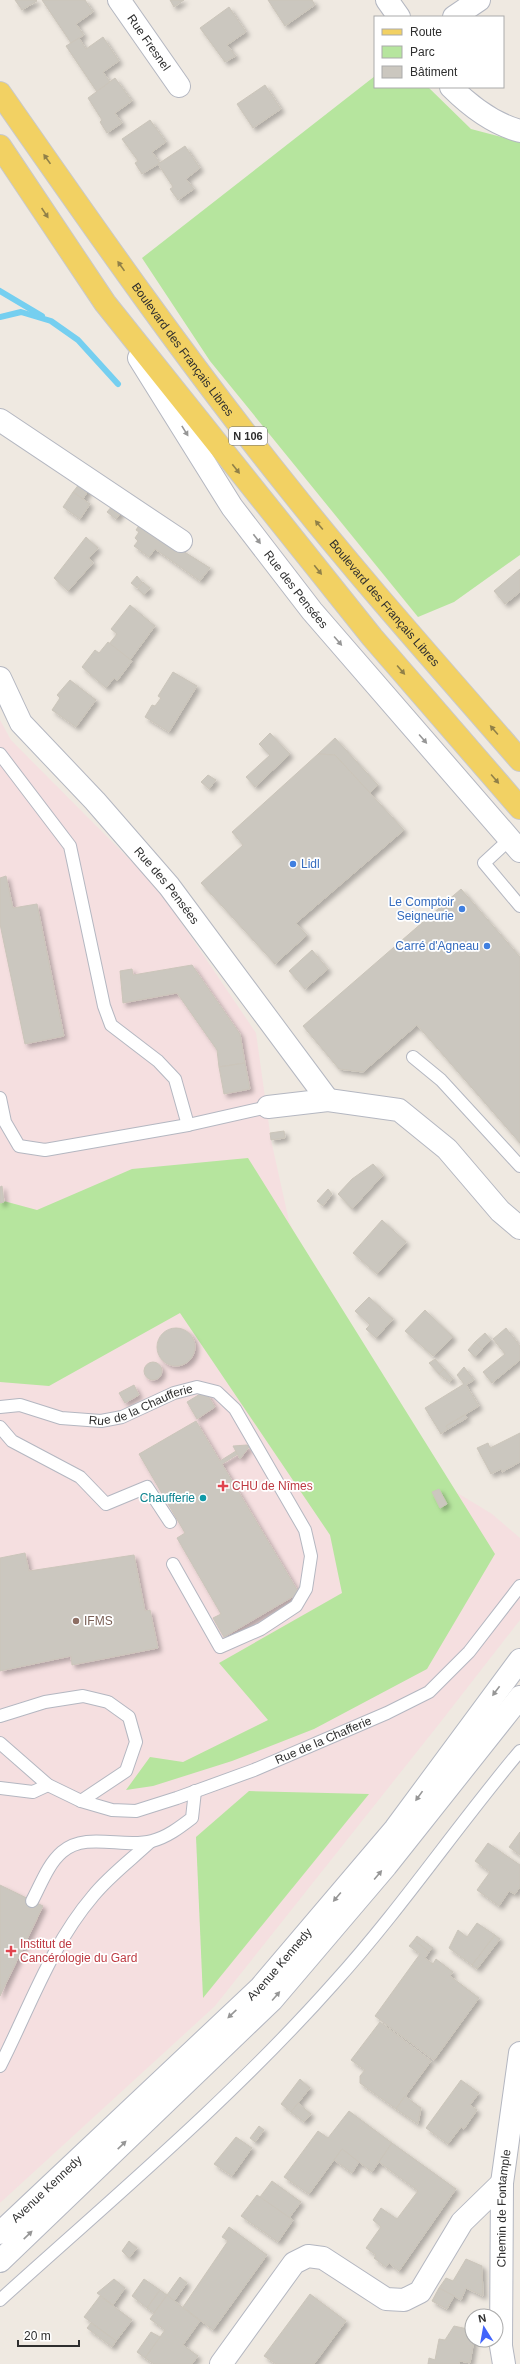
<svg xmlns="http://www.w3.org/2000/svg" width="520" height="2364" font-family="Arial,sans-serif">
  <defs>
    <filter id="shadow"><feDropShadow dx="3.5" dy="3.5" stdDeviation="2" flood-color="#0004"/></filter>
  </defs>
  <rect width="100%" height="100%" fill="#efe9e1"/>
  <polygon fill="#f5dfe0" points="0,720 11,740 158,888 256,1033 271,1140 289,1221 400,1458 492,1514 520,1538 520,1620 439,1724 215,2006 0,2203"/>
  <g fill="#b6e59e">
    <polygon points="375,76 375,87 428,87 471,129 520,142 520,555 454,602 418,617 210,361 142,258"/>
    <polygon points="248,1158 495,1554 427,1669 314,1729 232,1761 153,1786 126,1790 150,1757 183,1762 268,1720 219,1663 342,1593 330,1535 180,1313 49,1386 0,1382 0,1200 37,1210 132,1169"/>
    <polygon points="249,1791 369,1794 203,1998 196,1837"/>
  </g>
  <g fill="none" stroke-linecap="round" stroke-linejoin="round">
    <g stroke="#75cff0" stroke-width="6">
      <polyline points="0,291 42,316"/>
      <polyline points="0,317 21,312 51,321 78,340 118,384"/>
    </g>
  </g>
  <g fill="#cbc7bf" stroke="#cbc5ba" filter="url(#shadow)">
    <polygon points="15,0 36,0 37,1 22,10"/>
    <polygon points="42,0 85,0 93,12 76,24 84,35 71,43"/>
    <polygon points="170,0 184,0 174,7"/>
    <polygon points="268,0 312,0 315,5 285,26"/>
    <polygon points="229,7 246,32 227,45 236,56 225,62 200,28"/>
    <polygon points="103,37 119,61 103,72 110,82 97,92 66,46 79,38 86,49"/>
    <polygon points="115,78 132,101 115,113 122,123 107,133 100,122 102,120 88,98"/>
    <polygon points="265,85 281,109 253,128 237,104"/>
    <polygon points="150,120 166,142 152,152 160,163 142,174 135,163 138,161 122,139"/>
    <polygon points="185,146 200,168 186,179 194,189 178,200 170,189 173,187 158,164"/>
    <polygon points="80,483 89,489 83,499 73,492"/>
    <polygon points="73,492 90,504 80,519 63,507"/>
    <polygon points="113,505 122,511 116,519 107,512"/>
    <polygon points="140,524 210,568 200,581 155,549 149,557 134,546 138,541 135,538 139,532 136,530"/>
    <polygon points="86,537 98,548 89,558 93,563 68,591 54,578"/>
    <polygon points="520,569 520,592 505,604 494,591"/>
    <polygon points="137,576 142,582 137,588 131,583"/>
    <polygon points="143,582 150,588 144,595 138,589"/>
    <polygon points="130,605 155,626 130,660 109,644 117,634 111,629"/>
    <polygon points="108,642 132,661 117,681 114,678 106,688 82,667 95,650 99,653"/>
    <polygon points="173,672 197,686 169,732 145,717 152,705 155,706 161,698 158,696"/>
    <polygon points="70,680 96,700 76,727 52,710 60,698 57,695"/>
    <polygon points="270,733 290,754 255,787 246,777 270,755 259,744"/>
    <polygon points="335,738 378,785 370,793 335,755 318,754"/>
    <polygon points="318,754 335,755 404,830 296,923 307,935 275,964 201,883 243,845 232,832"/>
    <polygon points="208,775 216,780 209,789 201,782"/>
    <polygon points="6,876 13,908 37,904 64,1036 25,1044 0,924 0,878"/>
    <polygon points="461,889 520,957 520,1143 417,1025 363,1072 339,1069 303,1026"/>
    <polygon points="312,950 328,969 305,989 289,971"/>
    <polygon points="192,965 240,1034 245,1063 219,1067 217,1050 177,993 123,1003 120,971 132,969 133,975"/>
    <polygon points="245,1063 250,1089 224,1094 219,1067"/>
    <polygon points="284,1131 285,1138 271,1140 270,1133"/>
    <polygon points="373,1164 383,1175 352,1209 338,1194 352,1179"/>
    <polygon points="2,1186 4,1202 0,1203 0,1187"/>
    <polygon points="328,1189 332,1194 323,1206 317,1201"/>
    <polygon points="382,1220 406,1242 377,1274 353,1253"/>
    <polygon points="369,1297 393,1319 376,1338 366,1329 370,1325 355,1311"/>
    <polygon points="425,1310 453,1337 433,1356 405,1331"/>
    <polygon points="506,1328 520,1346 520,1360 492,1383 483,1372 505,1354 493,1339"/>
    <circle cx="176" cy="1347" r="19"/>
    <polygon points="485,1333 491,1340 482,1349 475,1342"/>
    <polygon points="475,1342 482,1349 475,1357 468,1350"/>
    <polygon points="435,1359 444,1369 439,1374 429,1363"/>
    <circle cx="153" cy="1371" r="9"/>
    <polygon points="464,1367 474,1380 466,1385 479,1406 446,1426 448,1429 441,1434 425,1408 464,1384 457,1375"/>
    <polygon points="444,1369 453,1379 450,1382 439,1374"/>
    <polygon points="134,1385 139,1395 125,1403 119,1393"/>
    <polygon points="205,1391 215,1407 197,1419 187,1402"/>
    <polygon points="465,1415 467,1418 448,1429 446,1426"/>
    <polygon points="196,1421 220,1461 236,1451 238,1454 222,1464 299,1593 224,1637 213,1618 221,1614 177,1538 185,1533 139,1454"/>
    <polygon points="520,1433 520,1462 502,1472 501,1469 491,1474 477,1448 488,1443 490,1448"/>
    <polygon points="247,1445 249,1447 240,1459 233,1446"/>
    <polygon points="439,1489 447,1504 440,1508 432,1492"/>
    <polygon points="25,1553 29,1571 134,1555 145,1611 150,1610 158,1648 72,1665 71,1656 0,1671 0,1558"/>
    <polygon points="520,1832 520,1855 509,1847"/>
    <polygon points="488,1843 520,1865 520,1887 515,1894 509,1891 499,1906 477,1890 490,1872 475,1861"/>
    <polygon points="0,1885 43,1906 0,1996"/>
    <polygon points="477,1923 495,1935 472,1965 449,1948 458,1930 467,1937"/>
    <polygon points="495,1935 500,1939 477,1969 472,1965"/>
    <polygon points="417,1936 433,1948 429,1952 414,1940"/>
    <polygon points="414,1940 429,1952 425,1958 433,1964 436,1959 453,1972 450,1976 479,1998 434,2060 375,2016 420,1954 409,1946"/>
    <polygon points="380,2022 431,2061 396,2109 360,2083 360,2076 365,2070 351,2060"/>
    <polygon points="300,2079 310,2088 291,2112 281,2104"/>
    <polygon points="461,2080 479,2093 470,2105 477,2110 464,2129 461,2127 448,2144 426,2128"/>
    <polygon points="405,2096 421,2108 418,2124 396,2109"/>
    <polygon points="298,2103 311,2114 304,2122 291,2112"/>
    <polygon points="349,2111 392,2143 372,2172 342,2149 309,2194 284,2177 318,2131 328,2138"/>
    <polygon points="259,2126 264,2130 255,2142 250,2138"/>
    <polygon points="236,2137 252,2148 232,2176 214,2164"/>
    <polygon points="392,2143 456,2189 399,2271 389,2263 386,2267 374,2258 376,2255 366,2248 381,2227 373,2220 381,2208 397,2219 418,2191 379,2162"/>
    <polygon points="342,2149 359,2162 352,2173 334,2160"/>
    <polygon points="272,2181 301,2202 289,2218 260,2197"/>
    <polygon points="257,2195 293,2220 278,2242 241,2216"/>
    <polygon points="229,2227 267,2255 213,2330 183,2307 228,2241 222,2237"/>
    <polygon points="129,2241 137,2248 129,2258 122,2251"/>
    <polygon points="466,2259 482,2266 483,2296 466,2288 461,2300 439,2288 446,2278 453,2281"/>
    <polygon points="180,2277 187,2283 174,2301 167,2295"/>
    <polygon points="114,2279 125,2288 113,2305 97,2293"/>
    <polygon points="144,2279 160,2290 147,2308 132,2296"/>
    <polygon points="439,2288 454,2296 447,2309 432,2301"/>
    <polygon points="160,2290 167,2295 154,2313 147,2308"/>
    <polygon points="310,2294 346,2321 314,2364 276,2364 264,2356"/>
    <polygon points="167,2295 200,2321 183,2345 198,2356 192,2364 154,2364 145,2358 165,2330 150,2319"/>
    <polygon points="100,2296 132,2320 116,2341 84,2317"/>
    <polygon points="91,2323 116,2341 112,2347 87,2328"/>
    <polygon points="454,2326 472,2330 472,2340 474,2340 470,2363 460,2361 459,2364 428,2364 429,2358 435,2360 439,2339 445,2340"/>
    <polygon points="151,2332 160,2337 145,2358 137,2352"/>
  </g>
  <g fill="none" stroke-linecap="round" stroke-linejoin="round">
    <g stroke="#b4b7c1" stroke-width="14">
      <g id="service">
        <polyline points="0,754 70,846 104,1006 111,1025 158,1061 175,1079 188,1125"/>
        <polyline points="510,839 484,863 520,906"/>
        <polyline points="413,1057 441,1080 520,1166"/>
        <polyline points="0,1098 5,1122 19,1146 45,1150 188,1125 268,1107"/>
        <path id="s1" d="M0 1407 20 1405 61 1418 101 1421 122 1417 174 1393 197 1387 217 1392 235 1409 305 1530 311 1556 306 1589 296 1606 261 1629 220 1647 173 1564"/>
        <polyline points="0,1427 12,1441 80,1477 106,1504 147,1487 170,1522"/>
        <polyline points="0,1716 45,1702 83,1696 108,1702 129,1717 136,1742 126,1771 81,1801"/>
        <path id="s2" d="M0 1743 48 1785 81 1801 112 1810 136 1811 177 1798 254 1770 387 1713 429 1692 469 1652 520 1586"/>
        <polyline points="0,1788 33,1792 48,1785"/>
        <path d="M32 1901C41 1884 48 1864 62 1852 86 1831 124 1849 152 1841 167 1837 179 1828 192 1818L195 1791"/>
        <path d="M0 2066C29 2009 51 1945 93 1896 109 1876 132 1859 150 1842"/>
        <path d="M0 2300C114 2197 232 2098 334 1983 401 1909 456 1827 520 1751"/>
      </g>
    </g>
    <g stroke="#b4b7c1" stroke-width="24">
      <g id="minor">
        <path id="s3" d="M119 0 179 86"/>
        <polyline points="387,0 399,17"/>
        <polyline points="454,17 479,0"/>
        <path d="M451 87C470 106 494 124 520 131"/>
        <path id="s4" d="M139 358 232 507 312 611 520 851"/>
        <polyline points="0,420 181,541"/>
        <path id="s5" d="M0 678 21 723 95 801 169 886 328 1100"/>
        <polyline points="268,1107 328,1100 399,1110 447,1149 500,1211 520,1228"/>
        <polyline points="221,2364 294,2263 308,2256 323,2258 386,2299 404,2300 420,2292 462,2222 502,2183"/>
        <path id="s6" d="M504 2364 501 2346 502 2183 520 2053"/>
      </g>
    </g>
    <g stroke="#b4b7c1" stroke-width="24">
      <g id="secondary">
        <path id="s7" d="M0 2233 260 1988 395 1829 520 1660"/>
        <polyline points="0,2261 272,2000 386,1866 520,1697"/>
      </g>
    </g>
    <g stroke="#c9c9c9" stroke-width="24">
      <g id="primary">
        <path id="s8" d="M0 93C94 228 188 363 291 491 364 583 443 671 520 760"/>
        <polyline points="0,146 105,303 372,637 520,808"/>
      </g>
    </g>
    <use href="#service" stroke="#fff" stroke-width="12"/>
    <use href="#minor" stroke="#fff" stroke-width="22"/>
    <use href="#secondary" stroke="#fff" stroke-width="22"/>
    <use href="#primary" stroke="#f2d163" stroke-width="22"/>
  </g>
  <defs><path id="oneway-solid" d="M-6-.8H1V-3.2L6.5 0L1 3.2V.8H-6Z"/></defs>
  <g fill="#908048">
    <use href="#oneway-solid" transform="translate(47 159) rotate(-125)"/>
    <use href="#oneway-solid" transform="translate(45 213) rotate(56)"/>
    <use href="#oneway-solid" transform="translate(121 266) rotate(-125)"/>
    <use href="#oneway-solid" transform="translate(236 469) rotate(52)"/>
    <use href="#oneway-solid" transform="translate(319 525) rotate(-130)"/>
    <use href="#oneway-solid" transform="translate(318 570) rotate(51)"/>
    <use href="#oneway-solid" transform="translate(401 670) rotate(49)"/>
    <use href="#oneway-solid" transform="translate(494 730) rotate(-131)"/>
    <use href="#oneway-solid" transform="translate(495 779) rotate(49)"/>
  </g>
  <g fill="#969696">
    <use href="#oneway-solid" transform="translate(185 431) rotate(58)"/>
    <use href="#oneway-solid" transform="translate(257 539) rotate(53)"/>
    <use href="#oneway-solid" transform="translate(338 641) rotate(49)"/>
    <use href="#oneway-solid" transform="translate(423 739) rotate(49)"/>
    <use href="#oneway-solid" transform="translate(496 1691) rotate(127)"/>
    <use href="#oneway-solid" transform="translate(419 1796) rotate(126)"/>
    <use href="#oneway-solid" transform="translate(378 1875) rotate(-50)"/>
    <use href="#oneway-solid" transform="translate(337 1897) rotate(130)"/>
    <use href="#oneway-solid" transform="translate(276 1996) rotate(-49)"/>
    <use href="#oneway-solid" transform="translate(232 2014) rotate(137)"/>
    <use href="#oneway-solid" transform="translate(122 2145) rotate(-44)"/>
    <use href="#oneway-solid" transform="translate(28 2235) rotate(-44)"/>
  </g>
  <g fill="#3f7fe0" stroke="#fff" stroke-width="1.5">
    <circle cx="293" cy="864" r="4"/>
    <circle cx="462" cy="909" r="4"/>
    <circle cx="487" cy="946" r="4"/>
  </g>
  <g fill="#e0444e" stroke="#fff" stroke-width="1.5">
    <path d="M221 1480h4v4h4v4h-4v4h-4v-4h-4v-4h4z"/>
    <path d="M9 1945h4v4h4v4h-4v4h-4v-4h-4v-4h4z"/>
  </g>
  <circle fill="#0f9aa8" stroke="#fff" stroke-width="1.5" cx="203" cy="1498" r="4"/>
  <circle fill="#8d6e63" stroke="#fff" stroke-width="1.5" cx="76" cy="1621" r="4"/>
  <g text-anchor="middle" stroke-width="3.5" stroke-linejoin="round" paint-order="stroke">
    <rect fill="#fff" stroke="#6d6d6d" stroke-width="1" x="229" y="427" width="38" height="18" rx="3"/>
    <g font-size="11" font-weight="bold" fill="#2e2e2e">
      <text x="248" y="440">N 106</text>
    </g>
    <g font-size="12" fill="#2e2e2e" stroke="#fff">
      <text dy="4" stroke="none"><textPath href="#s3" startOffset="52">Rue Fresnel</textPath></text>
      <text dy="4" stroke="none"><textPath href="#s8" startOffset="315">Boulevard des Français Libres</textPath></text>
      <text dy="4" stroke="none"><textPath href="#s4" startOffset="280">Rue des Pensées</textPath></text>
      <text dy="4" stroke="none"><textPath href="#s8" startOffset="639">Boulevard des Français Libres</textPath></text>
      <text dy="4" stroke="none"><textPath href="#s5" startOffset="268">Rue des Pensées</textPath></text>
      <text dy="4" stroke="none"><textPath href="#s1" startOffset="146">Rue de la Chaufferie</textPath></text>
      <text dy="4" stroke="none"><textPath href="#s2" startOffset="357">Rue de la Chafferie</textPath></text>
      <text dy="4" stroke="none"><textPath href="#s7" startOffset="388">Avenue Kennedy</textPath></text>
      <text dy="4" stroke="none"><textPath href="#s7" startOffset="64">Avenue Kennedy</textPath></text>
      <text dy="4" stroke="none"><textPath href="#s6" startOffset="156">Chemin de Fontample</textPath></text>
    </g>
    <g font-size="12" fill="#366cbe" stroke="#fff" text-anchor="end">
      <text x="301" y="868" text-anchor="start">Lidl</text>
      <text x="454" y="906">Le Comptoir<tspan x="454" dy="14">Seigneurie</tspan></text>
      <text x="479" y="950">Carré d'Agneau</text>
    </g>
    <g font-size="12" fill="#be3a42" stroke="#fff" text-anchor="start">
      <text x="232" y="1490">CHU de Nîmes</text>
      <text x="20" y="1948">Institut de<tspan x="20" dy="14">Cancérologie du Gard</tspan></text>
    </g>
    <g font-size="12" fill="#0d838f" stroke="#fff" text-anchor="end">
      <text x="195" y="1502">Chaufferie</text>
    </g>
    <g font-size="12" fill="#785e54" stroke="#fff" text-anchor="start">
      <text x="84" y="1625">IFMS</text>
    </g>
  </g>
  <rect x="374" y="16" width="130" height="72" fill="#ffffff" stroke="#ababab"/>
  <rect x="382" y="29" width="20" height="6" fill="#f2d163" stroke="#ababab"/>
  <text x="410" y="36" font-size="12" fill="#2e2e2e">Route</text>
  <rect x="382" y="46" width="20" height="12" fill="#b6e59e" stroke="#ababab"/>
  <text x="410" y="56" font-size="12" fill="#2e2e2e">Parc</text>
  <rect x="382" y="66" width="20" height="12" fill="#cbc7bf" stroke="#ababab"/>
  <text x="410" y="76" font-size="12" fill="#2e2e2e">Bâtiment</text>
  <g transform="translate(484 2328) rotate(349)"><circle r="19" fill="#ffffff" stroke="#ababab"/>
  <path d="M0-3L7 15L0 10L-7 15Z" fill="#4264fb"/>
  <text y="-6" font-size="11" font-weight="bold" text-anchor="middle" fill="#2e2e2e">N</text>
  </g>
  <path d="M18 2340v6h61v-6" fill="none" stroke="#2e2e2e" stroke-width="2"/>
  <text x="24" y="2340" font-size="12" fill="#2e2e2e" stroke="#ffffff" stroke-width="3" paint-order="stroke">20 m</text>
</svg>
